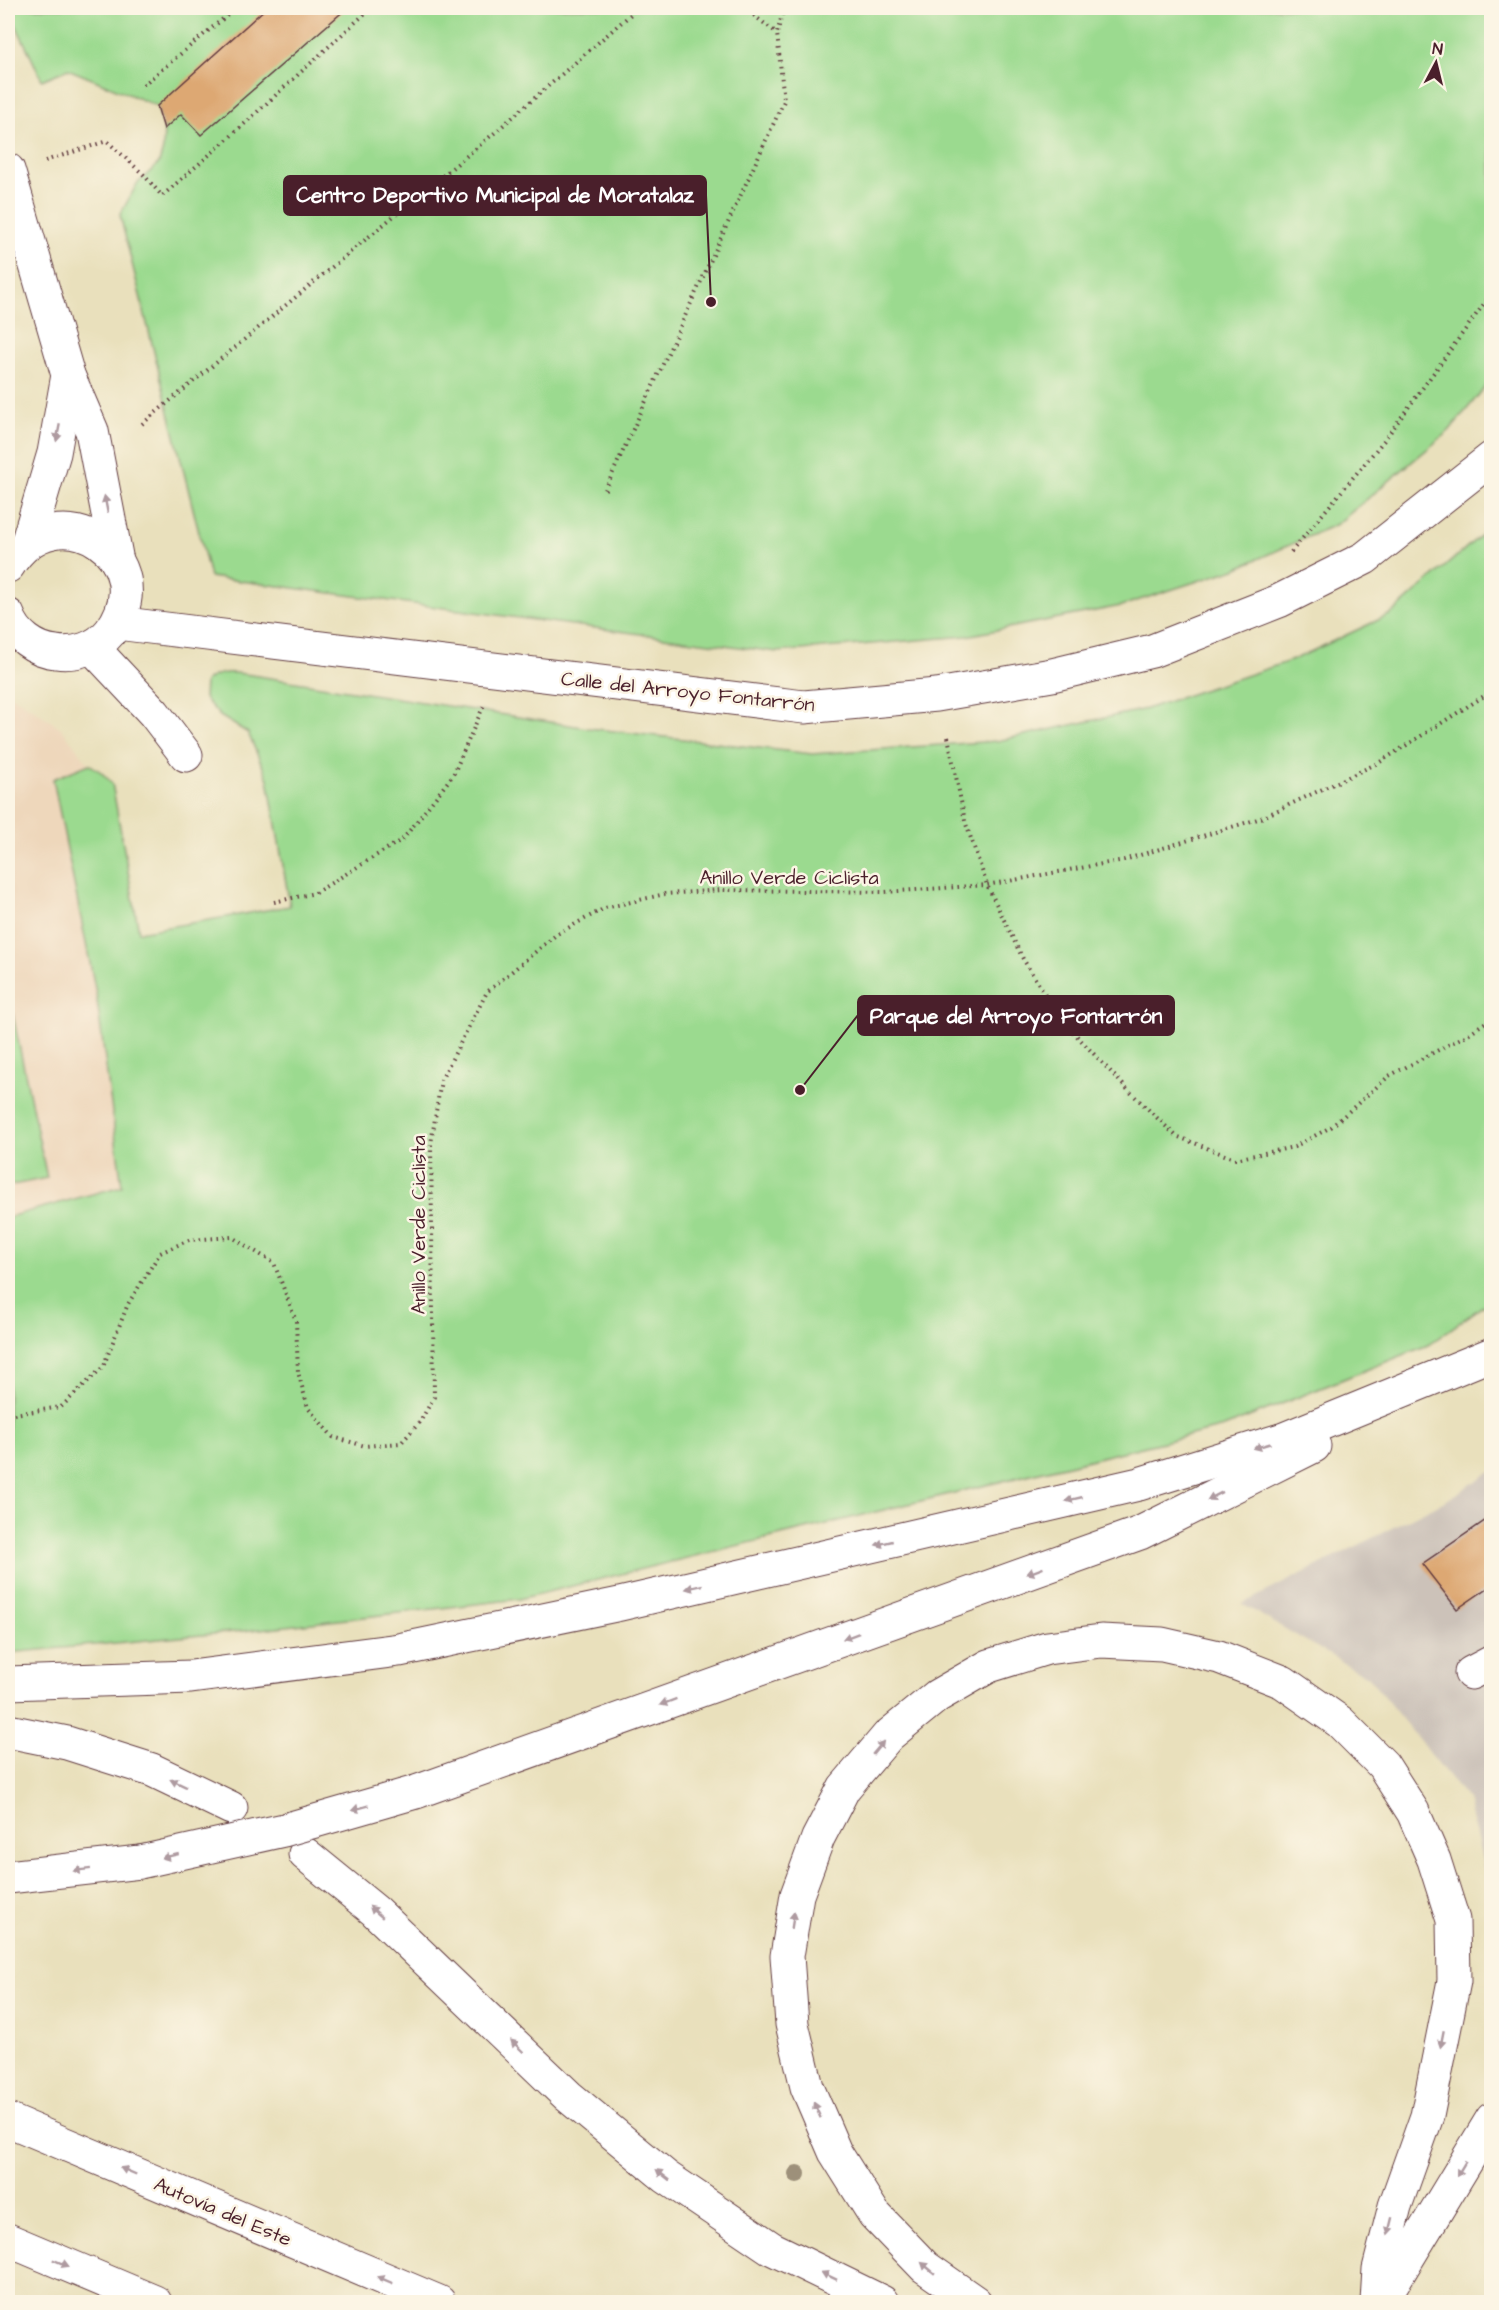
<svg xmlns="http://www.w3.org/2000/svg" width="1499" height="2310" font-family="'Architects Daughter',sans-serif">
  <rect width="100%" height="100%" fill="#fcf5e5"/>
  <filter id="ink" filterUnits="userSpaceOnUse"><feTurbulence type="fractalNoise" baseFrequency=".0167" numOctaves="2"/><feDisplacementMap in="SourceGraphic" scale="12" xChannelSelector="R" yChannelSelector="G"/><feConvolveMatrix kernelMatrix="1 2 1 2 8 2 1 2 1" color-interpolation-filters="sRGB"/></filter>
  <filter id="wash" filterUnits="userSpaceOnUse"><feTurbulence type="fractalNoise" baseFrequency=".008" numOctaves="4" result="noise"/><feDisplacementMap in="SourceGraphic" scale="24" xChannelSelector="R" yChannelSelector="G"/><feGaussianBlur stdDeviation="1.35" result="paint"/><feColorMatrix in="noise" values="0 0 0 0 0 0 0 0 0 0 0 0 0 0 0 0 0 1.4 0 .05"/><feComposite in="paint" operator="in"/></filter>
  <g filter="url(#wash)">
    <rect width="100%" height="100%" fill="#e9e0bc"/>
    <polygon fill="#eed7bb" points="8,696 13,696 61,728 89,764 53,780 96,993 122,1187 8,1217"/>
    <polygon fill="#ccc2b9" points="1491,1471 1491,1899 1468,1800 1368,1677 1242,1604 1447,1500"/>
    <g fill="#9bda8f" stroke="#727c5d" stroke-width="1.5">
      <polygon points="8,8 1491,8 1491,380 1449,431 1337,524 1235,569 1121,606 966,636 777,652 210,577 120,215 137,184 159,163 163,149 164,129 157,106 68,69 42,80"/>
      <path d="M1491 526V1300L1428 1345 1224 1427 519 1599 234 1632 8 1653V1217L122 1186 96 993 53 779 89 764 101 772 112 783 139 932 290 906 268 779 248 733 220 716 204 698 205 682C222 667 242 674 264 677L588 728 812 754 997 741 1146 709 1293 660 1391 614Z"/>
      <polygon points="8,992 47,1178 8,1186"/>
    </g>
    <g id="blocks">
      <g fill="#dda873">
        <polygon points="266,8 347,8 201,135 181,114 164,129 157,106"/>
        <polygon points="1492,1516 1492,1585 1457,1609 1422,1564"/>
      </g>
    </g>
  </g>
  <g filter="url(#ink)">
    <use href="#blocks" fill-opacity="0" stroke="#623c41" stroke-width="1.5"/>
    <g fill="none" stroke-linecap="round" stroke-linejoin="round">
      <g stroke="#623c41" stroke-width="35">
        <g id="minor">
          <polyline points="8,170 68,375 92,431 117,561"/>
          <polyline points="28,541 54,453 68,375"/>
          <path d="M8 566C58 485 165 560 110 632 97 648 75 655 56 652 35 650 15 635 8 615"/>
          <polyline points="117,623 804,707 937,695 1052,675 1152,651 1279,601 1365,558 1492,458"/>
          <polyline points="92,647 154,713 186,755"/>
          <polyline points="1471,1673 1492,1662"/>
        </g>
      </g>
      <g stroke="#623c41" stroke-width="35">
        <g id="highway">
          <polyline points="8,1683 191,1677 399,1650 620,1604 1139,1484 1284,1439 1492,1354"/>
          <polyline points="8,1731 67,1743 152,1770 231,1808"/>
          <polyline points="416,1792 1140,1533 1314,1446"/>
          <polyline points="305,1854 375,1911 568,2096 666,2177 771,2248 882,2302"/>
          <polyline points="8,1877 140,1862"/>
          <polyline points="8,2120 439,2302"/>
          <polyline points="8,2240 155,2302"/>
          <polyline points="975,2302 925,2267 874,2214 835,2152 807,2087 792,2024 787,1956 797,1895 818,1838 844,1788 888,1736 937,1696 989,1666 1047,1648 1101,1641 1162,1644 1219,1657 1283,1682 1340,1722 1383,1765 1413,1812 1434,1860 1453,1920 1454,1981 1427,2116 1395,2206 1379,2269 1377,2302"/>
          <polyline points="1381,2302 1492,2119"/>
        </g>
      </g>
      <g stroke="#623c41" stroke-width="4" stroke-dasharray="1.5 4.5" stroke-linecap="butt">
        <polyline points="744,8 777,33 784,8"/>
        <polyline points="143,85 236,8"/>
        <polyline points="45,161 107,141 144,175 162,196 230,137 371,8"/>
        <polyline points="142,424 492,135 638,8"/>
        <polyline points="605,490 784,101 777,33"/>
        <polyline points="1291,552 1386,438 1492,293"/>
        <polyline points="948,737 965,821 987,885 1023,959 1060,1018 1126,1088 1176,1136 1235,1159 1294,1147 1331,1127 1389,1076 1465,1036 1492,1018"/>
        <polyline points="274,902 315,893 403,839 453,775 484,705"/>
        <polyline points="8,1415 61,1407 103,1367 128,1304 160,1253 189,1240 232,1237 274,1263 296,1321 298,1372 308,1408 333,1437 365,1446 401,1443 420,1422 434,1397 431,1144 441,1080 487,992 557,934 605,908 665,894 722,890 885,892 987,885 1124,860 1261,818 1380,762 1492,691"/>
      </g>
      <use href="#minor" stroke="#fff" stroke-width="33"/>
      <use href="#highway" stroke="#fff" stroke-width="33"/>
      <g stroke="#623c41" stroke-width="35" stroke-linecap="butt">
        <polyline id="highway-bridge" points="140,1862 284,1830 416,1792"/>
      </g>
      <use href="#highway-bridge" stroke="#fff" stroke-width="33"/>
    </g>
    <circle fill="#9d907a" cx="797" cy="2174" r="9"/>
    <defs><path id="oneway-solid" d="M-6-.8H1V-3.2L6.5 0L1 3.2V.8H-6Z" transform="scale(1.5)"/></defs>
    <g fill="#ae9aa0">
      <use href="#oneway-solid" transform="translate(58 433) rotate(101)"/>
      <use href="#oneway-solid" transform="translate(106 504) rotate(-101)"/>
      <use href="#oneway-solid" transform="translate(1262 1446) rotate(163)"/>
      <use href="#oneway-solid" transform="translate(1215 1496) rotate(153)"/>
      <use href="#oneway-solid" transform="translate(1074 1499) rotate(167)"/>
      <use href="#oneway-solid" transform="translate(884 1543) rotate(167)"/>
      <use href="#oneway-solid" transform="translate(1035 1571) rotate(160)"/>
      <use href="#oneway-solid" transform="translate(694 1587) rotate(167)"/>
      <use href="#oneway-solid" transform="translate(851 1636) rotate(160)"/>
      <use href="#oneway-solid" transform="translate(668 1702) rotate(160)"/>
      <use href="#oneway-solid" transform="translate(878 1748) rotate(-50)"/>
      <use href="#oneway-solid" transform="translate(178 1783) rotate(-155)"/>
      <use href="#oneway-solid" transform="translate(360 1808) rotate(164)"/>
      <use href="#oneway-solid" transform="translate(170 1856) rotate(167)"/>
      <use href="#oneway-solid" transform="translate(82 1870) rotate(173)"/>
      <use href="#oneway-solid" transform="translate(376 1912) rotate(-139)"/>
      <use href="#oneway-solid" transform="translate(793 1920) rotate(-81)"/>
      <use href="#oneway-solid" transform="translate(1442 2039) rotate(101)"/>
      <use href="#oneway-solid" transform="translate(517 2046) rotate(-136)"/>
      <use href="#oneway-solid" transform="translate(817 2110) rotate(-114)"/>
      <use href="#oneway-solid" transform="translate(1461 2169) rotate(121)"/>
      <use href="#oneway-solid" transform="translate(128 2171) rotate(-157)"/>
      <use href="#oneway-solid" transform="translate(663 2175) rotate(-142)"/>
      <use href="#oneway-solid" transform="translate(1390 2226) rotate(104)"/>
      <use href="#oneway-solid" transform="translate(61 2263) rotate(23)"/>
      <use href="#oneway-solid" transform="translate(928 2268) rotate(-140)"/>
      <use href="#oneway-solid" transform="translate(829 2276) rotate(-154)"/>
      <use href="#oneway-solid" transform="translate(385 2280) rotate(-157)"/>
    </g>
  </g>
  <g text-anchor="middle" stroke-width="5" stroke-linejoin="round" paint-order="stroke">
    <g font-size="20" fill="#4a1f2b" stroke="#fcf5e5">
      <text transform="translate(688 691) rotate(6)" y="7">Calle del Arroyo Fontarrón</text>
      <text x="789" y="884">Anillo Verde Ciclista</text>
      <text transform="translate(418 1225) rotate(-90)" y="7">Anillo Verde Ciclista</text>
      <text transform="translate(223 2211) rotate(23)" y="7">Autovía del Este</text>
    </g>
  </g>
  <path fill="none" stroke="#4a1f2b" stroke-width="2" d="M711 302L706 195M800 1090L858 1015"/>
  <g fill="#4a1f2b" stroke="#fcf5e5" stroke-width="2">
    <circle cx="711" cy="302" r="6"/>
    <circle cx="800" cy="1090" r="6"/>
  </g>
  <g fill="#4a1f2b" stroke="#4a1f2b" stroke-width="2">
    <rect x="284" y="176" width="422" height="39" rx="6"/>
    <rect x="858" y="996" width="316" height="39" rx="6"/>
  </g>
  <g font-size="21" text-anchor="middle" font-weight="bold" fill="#fff">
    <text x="495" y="202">Centro Deportivo Municipal de Moratalaz</text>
    <text x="1016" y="1023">Parque del Arroyo Fontarrón</text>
  </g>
  <rect width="1499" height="2310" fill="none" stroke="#fcf5e5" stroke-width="30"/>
  <g transform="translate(1436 63) rotate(7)" stroke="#fcf5e5" stroke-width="4.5" paint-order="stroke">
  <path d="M0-4.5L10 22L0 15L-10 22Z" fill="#4a1f2b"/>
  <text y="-9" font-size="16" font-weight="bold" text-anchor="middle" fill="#4a1f2b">N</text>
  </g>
</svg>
